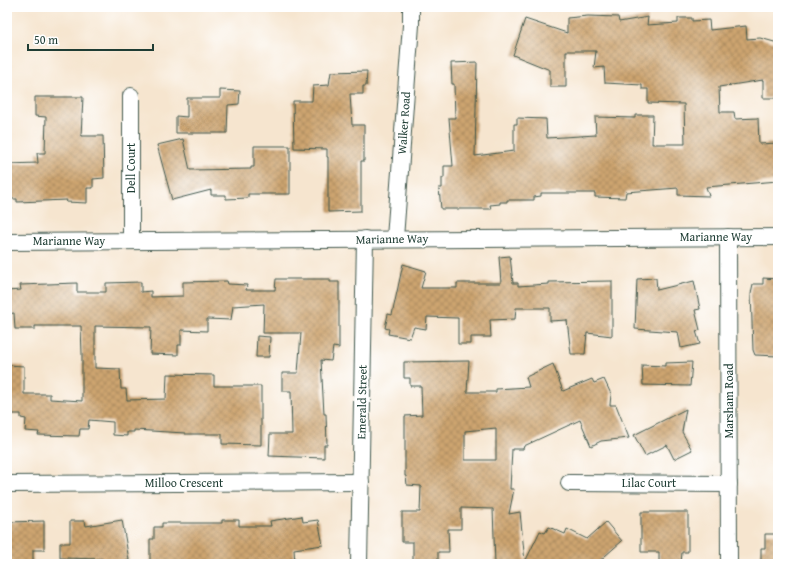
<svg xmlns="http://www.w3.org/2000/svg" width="785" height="571" font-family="'Gentium Book Plus',serif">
  <defs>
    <pattern id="building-cross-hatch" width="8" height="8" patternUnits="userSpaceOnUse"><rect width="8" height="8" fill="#cda470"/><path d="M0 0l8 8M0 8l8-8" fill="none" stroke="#a6875d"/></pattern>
  </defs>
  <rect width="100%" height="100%" fill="#fff"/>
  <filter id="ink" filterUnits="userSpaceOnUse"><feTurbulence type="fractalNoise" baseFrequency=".025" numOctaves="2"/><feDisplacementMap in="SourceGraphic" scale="8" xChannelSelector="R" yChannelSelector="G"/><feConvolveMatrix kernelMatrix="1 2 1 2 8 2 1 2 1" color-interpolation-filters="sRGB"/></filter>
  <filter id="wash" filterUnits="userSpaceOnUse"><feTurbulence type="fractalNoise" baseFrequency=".012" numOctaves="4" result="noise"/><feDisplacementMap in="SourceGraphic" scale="16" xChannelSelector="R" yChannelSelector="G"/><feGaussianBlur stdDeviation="0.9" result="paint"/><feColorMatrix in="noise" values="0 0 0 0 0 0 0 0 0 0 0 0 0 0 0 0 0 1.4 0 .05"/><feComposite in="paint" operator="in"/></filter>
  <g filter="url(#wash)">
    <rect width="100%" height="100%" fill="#f6e5cf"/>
    <g id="blocks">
      <g fill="url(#building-cross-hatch)" fill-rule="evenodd">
        <polygon points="588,16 618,17 619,22 648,17 647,25 678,23 678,18 692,18 692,21 709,20 710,30 746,26 747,39 760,38 778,43 778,98 763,98 763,80 719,87 720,112 734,112 735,119 758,118 759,144 778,143 778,181 706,187 709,196 678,195 678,188 626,192 625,198 595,197 595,193 541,193 541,196 534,197 534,200 507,200 507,202 500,202 500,204 490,205 491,209 441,209 439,188 442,188 442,178 444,178 444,166 453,166 449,118 455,118 454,84 452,84 451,63 477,62 475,156 514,151 514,124 517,124 517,118 546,119 547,138 596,135 595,117 635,118 635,115 653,115 652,144 685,144 684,104 648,103 648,89 642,89 642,85 605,83 604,67 594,68 596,51 566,51 566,87 550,87 550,70 513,55 525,19 567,33 567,18"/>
        <polygon points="367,71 366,86 363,86 363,94 350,94 352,125 364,125 364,161 361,161 361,211 328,212 328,157 327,157 327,149 294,148 293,101 312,101 313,86 329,85 331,72"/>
        <polygon points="220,90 240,91 239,104 228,105 227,133 176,133 176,116 187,117 187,98 220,98"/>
        <polygon points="35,97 83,97 81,136 103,136 104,178 93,179 93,188 87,188 87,203 66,202 67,200 17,202 17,199 7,199 7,164 38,163 37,153 45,153 46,117 35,116"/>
        <polygon points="183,139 190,170 251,169 251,167 254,167 254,146 290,146 290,194 248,194 248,198 226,199 226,195 211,195 211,190 172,200 157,145"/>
        <polygon points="510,256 513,283 518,283 518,286 549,284 549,282 612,281 612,336 587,333 585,354 571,354 567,320 550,321 550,308 516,308 515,319 490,320 491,337 471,337 471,344 458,344 458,318 427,317 426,329 414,327 410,338 388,334 389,329 385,328 388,314 392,315 403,264 426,271 421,288 457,288 457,283 501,283 499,257"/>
        <polygon points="656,278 657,290 694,281 700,309 695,310 700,330 696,331 700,344 681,348 678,332 635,329 637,279"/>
        <polygon points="763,278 778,279 778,356 755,355 753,350 751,293 753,284 763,284"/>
        <polygon points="276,279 330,279 330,282 339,282 339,348 333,347 331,361 321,360 324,414 326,414 327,445 324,445 324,458 269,456 270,434 292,434 291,391 282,391 282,373 298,373 301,333 263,333 264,304 233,306 231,320 207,319 207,331 181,330 181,345 178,345 178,355 150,354 151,327 95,326 95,368 120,369 121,389 126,389 127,400 166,399 167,374 214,375 214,386 261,386 261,445 222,444 222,434 185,434 185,433 134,430 134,432 127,432 127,436 113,435 113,422 89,420 88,429 80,429 79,436 38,435 39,432 25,431 26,419 21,418 21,414 7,414 7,365 24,366 24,394 50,394 50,399 82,401 82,354 81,326 35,326 35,329 15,329 14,313 7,314 7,291 21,290 20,285 77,283 77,292 106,292 106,283 141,282 141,292 151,291 151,297 183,296 183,282 227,281 228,284 247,285 246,290 275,290"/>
        <polygon points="257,336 270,337 269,357 256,357"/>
        <path d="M469 361 467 392H496V389L529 387 526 377 553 364 563 391 592 379 594 383 604 379 611 394 610 405H616L629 438 601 441 591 446 580 420 524 446 523 449H512L510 489H514L509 514 520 512 525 562 540 531 545 533 549 527 565 534 567 529 587 539 606 522 622 541 596 564H495L493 509 461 508V529H448L449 552H438V564H413V542H402V512H420L421 486 407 485 406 476H405V416L422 415 421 386H410V378H404V362ZM496 428V460H465V431Z"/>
        <polygon points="692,362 690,386 643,385 642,365 665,366 665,363"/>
        <polygon points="686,409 682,432 692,450 674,459 667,445 645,456 634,435"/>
        <polygon points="641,512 688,512 688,552 682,552 681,564 659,564 659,552 641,552"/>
        <polygon points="302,516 303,522 318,520 323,545 294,549 295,564 150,563 150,539 154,539 154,527 162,527 162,523 222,523 222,520 239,520 239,526 271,526 270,521"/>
        <polygon points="122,520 129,560 104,564 103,559 60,558 60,543 70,543 70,521 85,521 86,526"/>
        <polygon points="44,521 44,550 33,550 33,564 7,564 7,522"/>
        <polygon points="765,534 778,534 778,564 761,564 761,548 765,548"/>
      </g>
    </g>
  </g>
  <g filter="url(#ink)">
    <use href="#blocks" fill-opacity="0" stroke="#3f564b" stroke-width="1"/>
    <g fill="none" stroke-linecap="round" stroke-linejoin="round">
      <g stroke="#3f564b" stroke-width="18">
        <g id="minor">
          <polyline points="728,237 729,564"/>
          <polyline points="395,238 411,25 411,7"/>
          <polyline points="131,241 131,96"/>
          <polyline points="7,242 778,237"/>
          <polyline points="569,483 729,484"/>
          <polyline points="7,484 361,482"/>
          <polyline points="359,564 365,239"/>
        </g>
      </g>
      <use href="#minor" stroke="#fff" stroke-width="16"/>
    </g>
  </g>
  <g text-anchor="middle" stroke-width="4" stroke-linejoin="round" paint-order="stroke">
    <g font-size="12" fill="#1f3d34" stroke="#fff">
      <text transform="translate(404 123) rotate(-86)" y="4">Walker Road</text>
      <text transform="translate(131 168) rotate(-90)" y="4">Dell Court</text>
      <text x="716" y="241">Marianne Way</text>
      <text transform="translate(392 239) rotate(-1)" y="4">Marianne Way</text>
      <text x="69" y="245">Marianne Way</text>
      <text transform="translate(729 401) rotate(-90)" y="4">Marsham Road</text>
      <text transform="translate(362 402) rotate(-89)" y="4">Emerald Street</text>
      <text x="184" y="487">Milloo Crescent</text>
      <text x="649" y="487">Lilac Court</text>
    </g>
  </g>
  <rect width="785" height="571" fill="none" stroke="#fff" stroke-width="24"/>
  <path d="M28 44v6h125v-6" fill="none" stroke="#1f3d34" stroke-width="2"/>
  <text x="34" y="44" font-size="12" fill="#1f3d34" stroke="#ffffff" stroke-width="3" paint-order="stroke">50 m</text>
</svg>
